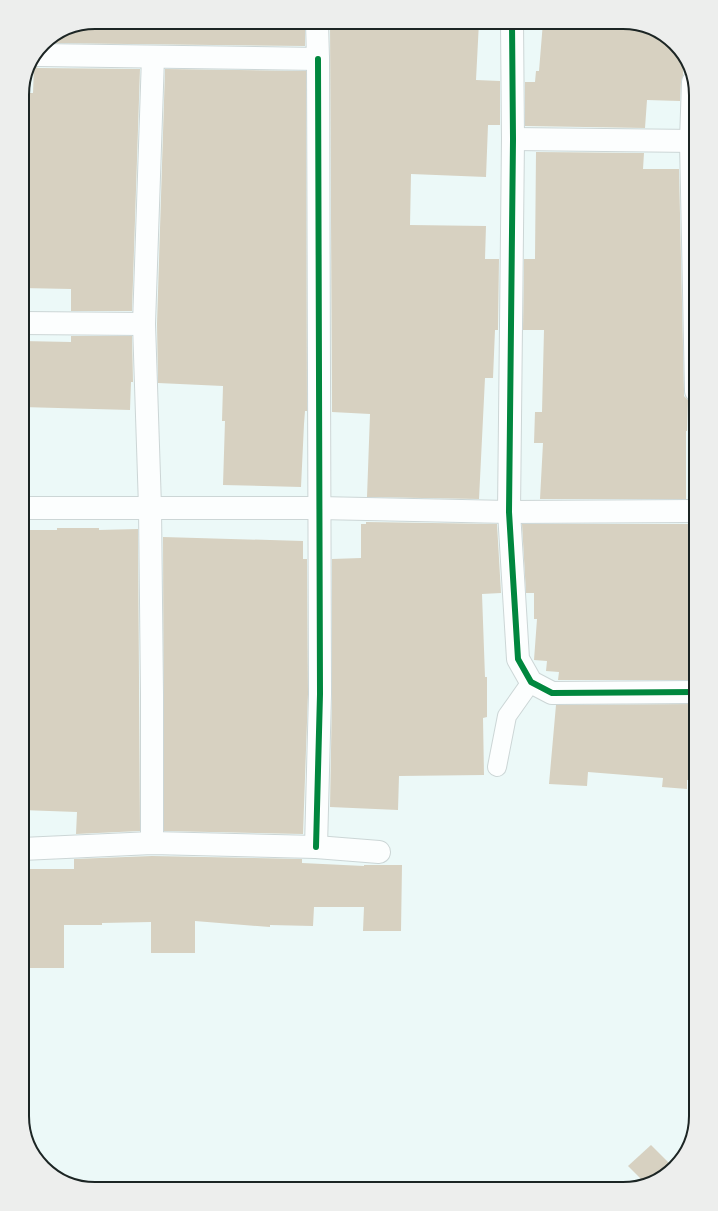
<svg xmlns="http://www.w3.org/2000/svg" width="718" height="1211" font-family="Raleway,sans-serif">
  <rect width="100%" height="100%" fill="#ecf9f8"/>
  <g fill="#d7d1c1">
    <polygon points="95,22 305,22 305,46 44,43 67,27"/>
    <polygon points="330,22 479,22 476,80 500,81 500,125 488,125 486,177 411,174 410,225 486,226 485,259 499,259 498,330 495,330 493,378 485,378 479,499 367,497 370,414 332,412"/>
    <polygon points="543,22 628,22 664,34 684,57 683,75 681,82 680,101 647,100 645,128 525,126 525,82 535,82 536,71 539,71"/>
    <polygon points="34,66 38,68 140,69 132,311 71,311 71,289 22,288 22,93 33,93"/>
    <polygon points="165,69 306,71 307,411 305,411 304,424 301,487 223,485 225,421 222,421 223,386 158,383 157,324"/>
    <polygon points="536,152 644,153 643,169 679,169 684,391 684,396 688,400 687,431 686,431 686,499 540,499 543,443 534,443 535,412 542,412 544,330 523,330 524,259 535,259"/>
    <polygon points="71,336 132,336 133,382 131,382 130,410 22,407 22,341 71,342"/>
    <polygon points="366,522 497,524 501,593 482,594 485,677 487,677 487,717 483,718 484,775 399,776 398,810 330,807 332,694 332,559 361,558 361,524 366,524"/>
    <polygon points="522,524 696,524 696,680 558,680 559,672 546,671 547,661 534,660 537,619 534,619 534,593 526,593"/>
    <polygon points="57,528 99,528 99,530 138,529 140,831 76,834 77,812 22,810 22,530 57,530"/>
    <polygon points="163,537 303,541 303,559 307,559 308,694 303,834 164,831"/>
    <polygon points="696,704 696,780 687,780 687,789 662,787 663,778 588,772 587,786 549,784 556,705"/>
    <polygon points="152,856 302,859 302,863 364,866 364,865 402,865 401,931 363,931 364,907 314,907 313,926 270,925 270,927 195,921 195,953 151,953 151,922 102,923 102,925 64,925 64,968 22,968 22,869 74,869 74,859"/>
    <polygon points="651,1145 672,1166 655,1182 646,1184 628,1166"/>
  </g>
  <g fill="none" stroke-linecap="round" stroke-linejoin="round">
    <g stroke="#ccd6d6" stroke-width="20">
      <polyline id="lane" points="497,767 507,716 531,682"/>
    </g>
    <g stroke="#ccd6d6" stroke-width="24">
      <g id="street">
        <polyline points="38,55 318,59 317,22"/>
        <polyline points="693,82 691,141 696,391"/>
        <polyline points="513,139 696,141"/>
        <polyline points="22,323 144,324"/>
        <polyline points="22,508 319,508 509,512 696,511"/>
        <polyline points="152,843 152,695 150,507 144,324 153,57"/>
        <polyline points="316,847 320,694 318,59"/>
        <polyline points="22,849 152,843 316,847 379,852"/>
      </g>
    </g>
    <g stroke="#ccd6d6" stroke-width="24">
      <polyline id="secondary" points="512,22 513,139 509,512 518,659 531,682 552,693 696,692"/>
    </g>
    <use href="#lane" stroke="#fcfefe" stroke-width="18"/>
    <use href="#street" stroke="#fcfefe" stroke-width="22"/>
    <use href="#secondary" stroke="#fcfefe" stroke-width="22"/>
    <g stroke="#fff" stroke-width="8">
      <g id="cycleway">
        <polyline points="512,22 513,139 509,512 518,659 531,682 552,693 696,692"/>
        <polyline points="316,847 320,694 318,59"/>
      </g>
    </g>
    <use href="#cycleway" stroke="#00873e" stroke-width="6"/>
  </g>
  <path d="M0 0H718V1211H0ZM95 29H623A66 66 0 0 1 689 95V1116A66 66 0 0 1 623 1182H95A66 66 0 0 1 29 1116V95A66 66 0 0 1 95 29Z" fill="#edeeed" fill-rule="evenodd"/>
  <path fill="none" stroke="#1c2524" stroke-width="2" d="M95 29H623A66 66 0 0 1 689 95V1116A66 66 0 0 1 623 1182H95A66 66 0 0 1 29 1116V95A66 66 0 0 1 95 29Z"/>
</svg>
